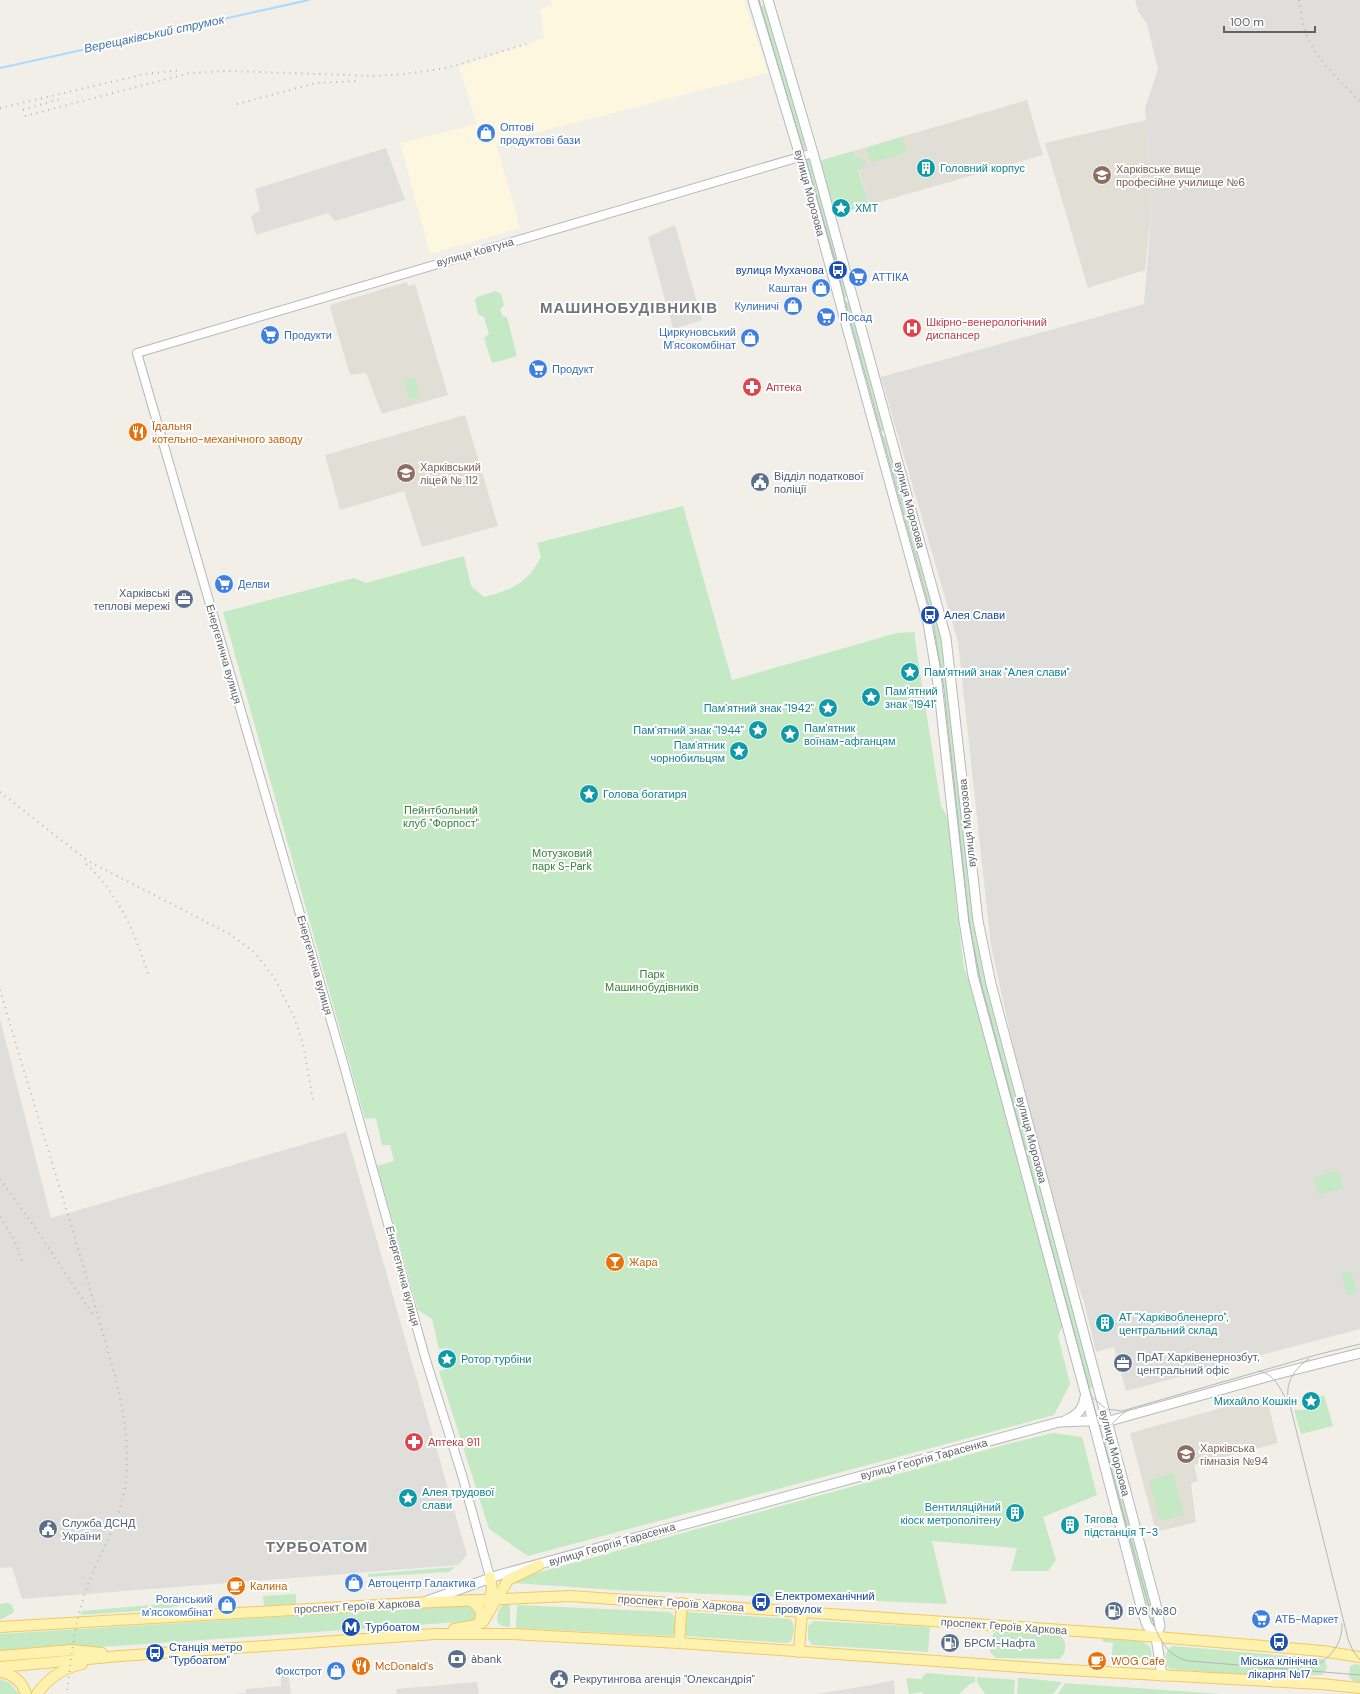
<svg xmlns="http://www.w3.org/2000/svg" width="1360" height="1694" font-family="'DM Sans',sans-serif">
  <rect width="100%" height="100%" fill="#f1efe8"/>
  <polygon fill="#fef7e0" points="550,0 744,0 768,73 496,143 520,228 430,254 400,143 477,124 459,67 544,38 540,10 552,4"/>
  <g fill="#e0deda">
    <polygon points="1135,0 1360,0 1360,1329 1126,1391 1114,1347 1096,1352 1084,1302 1062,1240 1024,1096 991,946 958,642 881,377 1144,304 1152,206 1145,108 1158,69 1147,24 1138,11"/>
    <polygon points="386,148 405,200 335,221 328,213 256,235 251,216 260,210 255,189"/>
    <polygon points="675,225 702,320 673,329 648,237"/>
    <polygon points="0,1019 51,1218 346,1132 467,1555 458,1565 22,1599 12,1567 0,1568"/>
    <polygon points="288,1673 291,1694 234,1694 246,1693 246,1689 281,1686 281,1674"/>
    <polygon points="894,1680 895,1694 817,1694 871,1685"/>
    <polygon points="477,1682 479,1694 397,1694 396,1689"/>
  </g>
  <g fill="#e1ded6">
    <polygon points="1027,100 1043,155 869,205 853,151"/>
    <polygon points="1146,120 1152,206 1145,270 1088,288 1045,143"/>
    <polygon points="407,282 408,286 415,284 448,395 382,414 366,373 350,375 330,307 333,304"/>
    <polygon points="465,415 498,526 422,547 404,491 340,510 325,455"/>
    <polygon points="1266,1396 1278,1443 1194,1465 1198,1481 1191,1484 1196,1522 1156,1532 1130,1433"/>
  </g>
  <g fill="#c5e8c5">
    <polygon points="766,5 809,148 800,151 759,7"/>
    <polygon points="902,137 907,152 871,163 866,148"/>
    <polygon points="853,151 855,158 858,157 864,159 866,165 858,170 869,205 835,215 819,161"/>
    <polygon points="811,155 849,296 841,298 802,158"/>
    <polygon points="496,291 501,294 504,305 500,310 503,316 507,317 517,356 492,363 484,338 489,334 484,317 478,314 475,300 477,297"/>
    <polygon points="851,301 886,430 878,432 843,303"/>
    <polygon points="414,377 420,396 410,399 404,380"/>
    <polygon points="888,435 943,639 975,918 1095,1387 1086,1389 976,969 967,919 938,664 879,438"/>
    <path d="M683 506 732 680 897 633 915 632V640L941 806 947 816 952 844 956 902 964 968 971 986 1063 1325 1058 1336 1070 1384 1054 1415 528 1556 489 1529 439 1371 454 1367 448 1348 439 1349 432 1319 418 1310 377 1166 394 1161 390 1145H382L376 1118 365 1119 223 612 354 578 366 583 464 556 471 586 484 597C510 591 528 583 541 557L537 543Z"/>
    <polygon points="1339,1170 1343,1188 1319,1195 1314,1177"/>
    <polygon points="1351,1271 1357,1292 1347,1295 1341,1274"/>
    <path d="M1324 1395 1333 1426 1301 1434 1294 1410C1303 1410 1310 1410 1317 1404V1398Z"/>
    <polygon points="1053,1433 1082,1437 1097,1495 1043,1517 1056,1560 1048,1571 1011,1571 1017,1548 932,1541 947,1604 615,1590 515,1583 522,1577 1004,1445"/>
    <polygon points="1110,1445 1157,1621 1149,1622 1101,1447"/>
    <polygon points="1173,1474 1184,1515 1160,1521 1149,1480"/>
    <polygon points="455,1567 449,1572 368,1577 368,1574"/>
    <polygon points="296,1594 296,1604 264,1606 263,1596"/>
    <polygon points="184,1602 185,1604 165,1609 81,1615 82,1611"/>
    <polygon points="9,1603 13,1607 14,1612 0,1620 0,1604"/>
    <polygon points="468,1605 477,1608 475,1621 0,1654 0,1634"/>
    <path d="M503 1605H510V1627L501 1626C494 1620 497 1611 503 1605Z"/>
    <polygon points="517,1605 670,1612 675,1617 675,1633 671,1636 516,1628"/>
    <path d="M686 1612 790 1619C796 1625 794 1634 791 1641L787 1643 685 1636Z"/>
    <polygon points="814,1621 930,1627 928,1652 812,1645 808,1639 808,1626"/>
    <path d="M997 1630 1058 1634C1066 1639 1066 1646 1064 1654L1059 1659 996 1658 990 1652 993 1634Z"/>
    <path d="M1104 1638 1142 1641 1150 1647C1159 1672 1124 1664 1111 1663L1113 1643 1104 1642 1102 1640Z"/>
    <path d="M1173 1646 1323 1659 1326 1663 1327 1668 1322 1675 1276 1674 1261 1676 1170 1669 1165 1664C1165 1656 1165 1651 1173 1646Z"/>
    <polygon points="1354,1664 1360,1665 1360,1682 1353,1681 1349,1677 1350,1667"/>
    <polygon points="926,1673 975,1677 975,1682 970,1684 959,1694 923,1694 922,1692 909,1694 906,1678 921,1679"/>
    <polygon points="977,1677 1015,1680 1014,1694 985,1694 977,1682"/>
    <polygon points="1018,1678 1021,1678 1062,1682 1053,1694 1017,1694"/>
    <polygon points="0,1679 10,1683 19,1694 0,1694"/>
    <polygon points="1065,1683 1221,1694 1058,1694"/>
  </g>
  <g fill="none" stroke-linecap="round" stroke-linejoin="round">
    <polyline stroke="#aadaff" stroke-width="2" points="0,68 309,0"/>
    <g stroke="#b5b8bc" stroke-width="10">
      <polyline id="tertiary" points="490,1577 462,1475 425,1357 341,1055 137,353 813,153"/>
    </g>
    <g stroke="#b6babf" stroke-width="11">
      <g id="secondary">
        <polyline points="753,0 800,156 928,622 939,690 964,921 973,976 1098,1440 1143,1614 1147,1625 1156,1637"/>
        <polyline points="768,0 813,153 946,638 978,921 991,984 1156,1605 1160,1626 1156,1637"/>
        <path d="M1066 1420C1078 1415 1083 1409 1085 1397"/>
        <polyline points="427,1601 499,1575 1059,1422 1113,1420 1270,1376 1360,1353"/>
        <polyline points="1156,1637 1162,1676"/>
      </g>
    </g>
    <g stroke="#f2c960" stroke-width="12">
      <g id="primary">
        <path d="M470 1600C479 1606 485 1613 478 1624"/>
        <polyline points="489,1605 492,1589 490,1577"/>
        <polyline points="0,1627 411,1603 570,1596 1134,1635 1322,1651 1360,1657"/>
        <polyline points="454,1629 477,1625 483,1622 508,1580 539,1565"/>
        <polyline points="679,1643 682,1603"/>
        <polyline points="799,1652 802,1611"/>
        <polyline points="0,1656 72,1650 102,1653"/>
        <polyline points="0,1667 120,1656 293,1644 435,1634 512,1634 679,1643 1050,1669 1321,1684 1360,1688"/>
        <path d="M0 1672C13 1674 22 1682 26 1694"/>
        <path d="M37 1694C48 1678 64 1668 82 1664"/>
      </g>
    </g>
    <use href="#tertiary" stroke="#fff" stroke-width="8"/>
    <use href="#secondary" stroke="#fff" stroke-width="9"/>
    <use href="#primary" stroke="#fff2af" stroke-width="10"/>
    <g stroke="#b6b7b8" stroke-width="1">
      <polyline points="759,0 838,270 846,309 930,615 940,665 969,923 981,983 1091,1396 1106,1409 1122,1411 1316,1355 1360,1344"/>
      <path d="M1309 1359C1296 1367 1286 1381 1288 1397L1348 1639 1353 1651 1360 1660"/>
      <path d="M1258 1371C1274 1373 1280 1388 1287 1401"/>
      <path d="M1091 1396 1154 1625C1161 1643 1170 1658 1190 1661L1360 1675"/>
      <path d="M1106 1445C1105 1430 1114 1419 1127 1411"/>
      <path d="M1306 1669C1326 1664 1343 1646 1342 1624"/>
    </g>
    <g stroke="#b6b7b8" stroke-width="2" stroke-dasharray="1 5" stroke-linecap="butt">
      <path d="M1299 0C1301 11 1302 23 1306 34 1316 60 1341 81 1360 102"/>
      <polyline points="237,104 316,83 356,81"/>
      <polyline points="0,108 145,74 180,70"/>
      <polyline points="23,110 63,98"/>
      <polyline points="25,116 190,73 229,71 377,76 405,74 446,68 530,43"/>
      <polyline points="0,792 88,861 230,934 255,953 274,977 294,1017 303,1044 313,1100"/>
      <path d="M86 864C119 894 136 935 149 977"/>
      <path d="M0 990C29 1090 61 1189 90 1289 107 1351 132 1414 126 1479 123 1517 102 1548 89 1582 75 1618 71 1657 67 1694"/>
      <polyline points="0,1179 34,1226 93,1315"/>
      <polyline points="0,1217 14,1239 23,1264"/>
    </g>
  </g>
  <defs>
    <g id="shop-disc" transform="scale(1)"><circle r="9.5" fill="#3f7fe0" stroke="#fff"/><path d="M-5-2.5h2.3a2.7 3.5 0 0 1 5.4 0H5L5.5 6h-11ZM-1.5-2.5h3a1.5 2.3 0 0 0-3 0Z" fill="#fff"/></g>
    <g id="building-disc" transform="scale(1)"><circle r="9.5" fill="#0f9aa8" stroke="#fff"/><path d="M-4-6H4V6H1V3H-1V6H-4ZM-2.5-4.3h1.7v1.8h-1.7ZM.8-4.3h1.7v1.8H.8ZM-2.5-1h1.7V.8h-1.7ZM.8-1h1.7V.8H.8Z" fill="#fff"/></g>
    <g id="university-disc" transform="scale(1)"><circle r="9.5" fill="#8d6e63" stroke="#fff"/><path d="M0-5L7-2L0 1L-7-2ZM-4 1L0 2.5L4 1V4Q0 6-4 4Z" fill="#fff"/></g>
    <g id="sight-disc" transform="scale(1)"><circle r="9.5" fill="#0f9aa8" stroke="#fff"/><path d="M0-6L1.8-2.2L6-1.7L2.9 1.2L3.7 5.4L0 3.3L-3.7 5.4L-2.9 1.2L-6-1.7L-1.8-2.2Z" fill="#fff"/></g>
    <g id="bus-disc" transform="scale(1)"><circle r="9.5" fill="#1a4fb4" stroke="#fff"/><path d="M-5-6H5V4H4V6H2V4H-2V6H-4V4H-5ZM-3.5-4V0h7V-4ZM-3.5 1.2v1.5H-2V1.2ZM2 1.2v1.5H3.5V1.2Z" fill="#fff"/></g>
    <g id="supermarket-disc" transform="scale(1)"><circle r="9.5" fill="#3f7fe0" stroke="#fff"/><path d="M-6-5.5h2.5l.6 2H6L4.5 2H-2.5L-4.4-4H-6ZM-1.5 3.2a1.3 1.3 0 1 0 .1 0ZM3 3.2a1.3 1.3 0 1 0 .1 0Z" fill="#fff"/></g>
    <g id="hospital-disc" transform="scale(1)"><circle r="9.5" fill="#e0444e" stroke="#fff"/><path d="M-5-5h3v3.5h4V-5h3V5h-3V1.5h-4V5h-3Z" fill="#fff"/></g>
    <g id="pharmacy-disc" transform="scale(1)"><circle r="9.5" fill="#e0444e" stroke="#fff"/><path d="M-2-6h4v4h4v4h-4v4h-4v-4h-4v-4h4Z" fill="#fff"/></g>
    <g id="restaurant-disc" transform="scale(1)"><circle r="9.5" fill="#e8710a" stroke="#fff"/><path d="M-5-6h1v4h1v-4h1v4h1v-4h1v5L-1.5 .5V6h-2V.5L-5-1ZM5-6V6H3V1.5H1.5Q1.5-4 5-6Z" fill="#fff"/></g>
    <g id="civic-disc" transform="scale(1)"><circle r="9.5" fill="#5c6f8a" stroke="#fff"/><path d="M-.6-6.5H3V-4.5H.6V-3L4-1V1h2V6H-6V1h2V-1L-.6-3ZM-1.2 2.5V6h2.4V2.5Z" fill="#fff"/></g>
    <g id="office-disc" transform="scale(1)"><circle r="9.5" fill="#5c6f8a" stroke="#fff"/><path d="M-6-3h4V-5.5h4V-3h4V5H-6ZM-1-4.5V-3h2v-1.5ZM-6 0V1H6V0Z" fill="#fff"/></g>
    <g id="bar-disc" transform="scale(1)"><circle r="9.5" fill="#e8710a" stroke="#fff"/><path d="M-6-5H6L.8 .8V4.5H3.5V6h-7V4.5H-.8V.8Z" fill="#fff"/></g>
    <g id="school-disc" transform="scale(1)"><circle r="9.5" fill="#8d6e63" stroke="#fff"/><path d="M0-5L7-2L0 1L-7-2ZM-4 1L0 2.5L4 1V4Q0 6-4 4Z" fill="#fff"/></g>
    <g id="cafe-disc" transform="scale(1)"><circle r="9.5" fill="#e8710a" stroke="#fff"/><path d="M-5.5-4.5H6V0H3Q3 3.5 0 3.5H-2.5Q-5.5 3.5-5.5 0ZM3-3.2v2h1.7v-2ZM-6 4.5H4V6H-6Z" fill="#fff"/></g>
    <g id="fuel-disc" transform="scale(1)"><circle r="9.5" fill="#5c6f8a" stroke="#fff"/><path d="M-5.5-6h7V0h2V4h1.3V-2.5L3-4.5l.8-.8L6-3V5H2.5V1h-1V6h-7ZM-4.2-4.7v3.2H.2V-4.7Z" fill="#fff"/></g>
    <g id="metro-disc" transform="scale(1)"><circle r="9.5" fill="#1a4fb4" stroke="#fff"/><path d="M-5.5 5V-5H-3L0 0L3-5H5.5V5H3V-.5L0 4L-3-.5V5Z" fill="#fff"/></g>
    <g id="bank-disc" transform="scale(1)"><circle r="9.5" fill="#5c6f8a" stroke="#fff"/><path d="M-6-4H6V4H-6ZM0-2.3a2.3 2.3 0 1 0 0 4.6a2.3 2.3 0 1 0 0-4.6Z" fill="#fff"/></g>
  </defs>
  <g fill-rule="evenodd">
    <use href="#shop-disc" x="486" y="133"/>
    <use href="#building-disc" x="926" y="168"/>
    <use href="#university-disc" x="1102" y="175"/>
    <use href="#sight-disc" x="841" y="208"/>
    <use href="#bus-disc" x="838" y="270"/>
    <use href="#supermarket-disc" x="858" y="277"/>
    <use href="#shop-disc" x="821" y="288"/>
    <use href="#shop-disc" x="793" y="306"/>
    <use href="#supermarket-disc" x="826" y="317"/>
    <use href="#hospital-disc" x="912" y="328"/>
    <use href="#supermarket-disc" x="270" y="335"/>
    <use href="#shop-disc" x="750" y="338"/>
    <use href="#supermarket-disc" x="538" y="369"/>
    <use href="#pharmacy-disc" x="752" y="387"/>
    <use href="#restaurant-disc" x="138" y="432"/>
    <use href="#university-disc" x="406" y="473"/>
    <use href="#civic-disc" x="760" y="482"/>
    <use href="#supermarket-disc" x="224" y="584"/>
    <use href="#office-disc" x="184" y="599"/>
    <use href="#bus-disc" x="930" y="615"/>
    <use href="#sight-disc" x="910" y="672"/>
    <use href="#sight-disc" x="871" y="697"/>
    <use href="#sight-disc" x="828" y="708"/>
    <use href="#sight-disc" x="758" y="730"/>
    <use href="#sight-disc" x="790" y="734"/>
    <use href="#sight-disc" x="739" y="751"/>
    <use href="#sight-disc" x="589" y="794"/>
    <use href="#bar-disc" x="615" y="1262"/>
    <use href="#building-disc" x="1105" y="1323"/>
    <use href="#sight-disc" x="447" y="1359"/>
    <use href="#office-disc" x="1123" y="1363"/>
    <use href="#sight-disc" x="1311" y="1401"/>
    <use href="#pharmacy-disc" x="414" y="1442"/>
    <use href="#school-disc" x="1186" y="1454"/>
    <use href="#sight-disc" x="408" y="1498"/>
    <use href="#building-disc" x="1015" y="1513"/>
    <use href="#building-disc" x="1070" y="1525"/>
    <use href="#civic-disc" x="48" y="1529"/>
    <use href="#shop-disc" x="354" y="1583"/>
    <use href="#cafe-disc" x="236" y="1586"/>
    <use href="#bus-disc" x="761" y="1602"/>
    <use href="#shop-disc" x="227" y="1605"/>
    <use href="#fuel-disc" x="1114" y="1611"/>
    <use href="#supermarket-disc" x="1261" y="1619"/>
    <use href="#metro-disc" x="351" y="1627"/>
    <use href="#bus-disc" x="1279" y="1642"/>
    <use href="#fuel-disc" x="950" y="1643"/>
    <use href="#bus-disc" x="155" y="1653"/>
    <use href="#bank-disc" x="457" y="1659"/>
    <use href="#cafe-disc" x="1097" y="1661"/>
    <use href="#restaurant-disc" x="361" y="1666"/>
    <use href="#shop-disc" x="336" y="1671"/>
    <use href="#civic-disc" x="559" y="1679"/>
  </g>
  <g text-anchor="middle" stroke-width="4" stroke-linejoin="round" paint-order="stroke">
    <g font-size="11" fill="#366cbe" stroke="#fff" text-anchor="start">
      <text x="500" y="131">Оптові<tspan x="500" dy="13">продуктові бази</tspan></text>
      <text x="872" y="281">АТТІКА</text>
      <text x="807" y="292" text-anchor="end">Каштан</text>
      <text x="779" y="310" text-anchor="end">Кулиничі</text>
      <text x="840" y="321">Посад</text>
      <text x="736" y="336" text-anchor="end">Циркуновський<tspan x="736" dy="13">М'ясокомбінат</tspan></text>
      <text x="284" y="339">Продукти</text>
      <text x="552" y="373">Продукт</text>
      <text x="238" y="588">Делви</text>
      <text x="368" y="1587">Автоцентр Галактика</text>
      <text x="213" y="1603" text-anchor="end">Роганський<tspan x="213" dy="13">м'ясокомбінат</tspan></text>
      <text x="1275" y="1623">АТБ-Маркет</text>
      <text x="322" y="1675" text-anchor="end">Фокстрот</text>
    </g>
    <g font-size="11" fill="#0d838f" stroke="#fff" text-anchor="start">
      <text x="940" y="172">Головний корпус</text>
      <text x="855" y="212">ХМТ</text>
      <text x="924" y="676">Пам'ятний знак "Алея слави"</text>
      <text x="885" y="695">Пам'ятний<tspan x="885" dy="13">знак "1941"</tspan></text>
      <text x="814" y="712" text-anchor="end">Пам'ятний знак "1942"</text>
      <text x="804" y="732">Пам'ятник<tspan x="804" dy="13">воїнам-афганцям</tspan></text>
      <text x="744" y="734" text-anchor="end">Пам'ятний знак "1944"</text>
      <text x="725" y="749" text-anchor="end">Пам'ятник<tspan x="725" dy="13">чорнобильцям</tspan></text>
      <text x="603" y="798">Голова богатиря</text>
      <text x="1119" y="1321">АТ "Харківобленерго",<tspan x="1119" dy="13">центральний склад</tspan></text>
      <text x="461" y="1363">Ротор турбіни</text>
      <text x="1297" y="1405" text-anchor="end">Михайло Кошкін</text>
      <text x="422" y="1496">Алея трудової<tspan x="422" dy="13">слави</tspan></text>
      <text x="1001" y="1511" text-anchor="end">Вентиляційний<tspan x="1001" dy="13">кіоск метрополітену</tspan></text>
      <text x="1084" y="1523">Тягова<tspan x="1084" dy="13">підстанція Т-3</tspan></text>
    </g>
    <g font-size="11" fill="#785e54" stroke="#fff" text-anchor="start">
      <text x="1116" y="173">Харківське вище<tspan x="1116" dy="13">професійне училище №6</tspan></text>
      <text x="420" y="471">Харківський<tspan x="420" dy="13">ліцей № 112</tspan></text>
      <text x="1200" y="1452">Харківська<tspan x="1200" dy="13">гімназія №94</tspan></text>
    </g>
    <g font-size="11" fill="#5f6368" stroke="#fff">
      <text transform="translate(810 193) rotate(75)" y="4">вулиця Морозова</text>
      <text transform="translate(475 252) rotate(-16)" y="4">вулиця Ковтуна</text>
      <text transform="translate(910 505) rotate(75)" y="4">вулиця Морозова</text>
      <text transform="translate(224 654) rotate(74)" y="4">Енергетична вулиця</text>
      <text transform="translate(967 823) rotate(-96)" y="4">вулиця Морозова</text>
      <text transform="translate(315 965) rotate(74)" y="4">Енергетична вулиця</text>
      <text transform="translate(1032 1140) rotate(75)" y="4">вулиця Морозова</text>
      <text transform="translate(403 1276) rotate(75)" y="4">Енергетична вулиця</text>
      <text transform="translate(1115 1453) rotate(75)" y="4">вулиця Морозова</text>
      <text transform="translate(924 1459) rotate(-15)" y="4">вулиця Георгія Тарасенка</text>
      <text transform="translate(612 1544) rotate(-16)" y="4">вулиця Георгія Тарасенка</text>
      <text transform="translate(681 1603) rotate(4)" y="4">проспект Героїв Харкова</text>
      <text transform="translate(357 1606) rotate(-3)" y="4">проспект Героїв Харкова</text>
      <text transform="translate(1004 1626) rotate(4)" y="4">проспект Героїв Харкова</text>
    </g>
    <g font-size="11" fill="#164399" stroke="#fff" text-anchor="start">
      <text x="824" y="274" text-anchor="end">вулиця Мухачова</text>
      <text x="944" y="619">Алея Слави</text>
      <text x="775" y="1600">Електромеханічний<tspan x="775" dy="13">провулок</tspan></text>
      <text x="365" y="1631">Турбоатом</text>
      <text x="169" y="1651">Станція метро<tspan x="169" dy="13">"Турбоатом"</tspan></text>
      <text x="1279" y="1665" text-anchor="middle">Міська клінічна<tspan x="1279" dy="13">лікарня №17</tspan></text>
    </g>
    <g font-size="11" fill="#be3a42" stroke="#fff" text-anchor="start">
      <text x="926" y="326">Шкірно-венерологічний<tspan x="926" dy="13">диспансер</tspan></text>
      <text x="766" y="391">Аптека</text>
      <text x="428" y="1446">Аптека 911</text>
    </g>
    <g font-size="11" fill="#c56008" stroke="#fff" text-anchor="start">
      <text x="152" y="430">Їдальня<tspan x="152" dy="13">котельно-механічного заводу</tspan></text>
      <text x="629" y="1266">Жара</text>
      <text x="250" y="1590">Калина</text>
      <text x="1111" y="1665">WOG Cafe</text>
      <text x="375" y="1670">McDonald's</text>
    </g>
    <g font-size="11" fill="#4e5e75" stroke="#fff" text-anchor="start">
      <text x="774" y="480">Відділ податкової<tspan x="774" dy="13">поліції</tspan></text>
      <text x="170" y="597" text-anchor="end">Харківські<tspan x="170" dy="13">теплові мережі</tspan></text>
      <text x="1137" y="1361">ПрАТ Харківенернозбут,<tspan x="1137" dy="13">центральний офіс</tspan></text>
      <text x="62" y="1527">Служба ДСНД<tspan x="62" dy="13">України</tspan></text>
      <text x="1128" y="1615">BVS №80</text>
      <text x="964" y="1647">БРСМ-Нафта</text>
      <text x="471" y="1663">àbank</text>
      <text x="573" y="1683">Рекрутингова агенція "Олександрія"</text>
    </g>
    <g font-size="11" fill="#348238" stroke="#fff">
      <text x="441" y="814">Пейнтбольний<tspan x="441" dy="13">клуб "Форпост"</tspan></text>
      <text x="562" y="857">Мотузковий<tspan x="562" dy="13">парк S-Park</tspan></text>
      <text x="652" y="978">Парк<tspan x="652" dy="13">Машинобудівників</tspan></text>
    </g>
    <g font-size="12" font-style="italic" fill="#4174aa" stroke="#fff">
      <text transform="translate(154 34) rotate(-12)" y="4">Верещаківський струмок</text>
    </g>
    <g font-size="15" font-weight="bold" letter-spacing="1" fill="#70757a" stroke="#fff">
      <text x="629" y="313">МАШИНОБУДІВНИКІВ</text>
      <text x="317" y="1552">ТУРБОАТОМ</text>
    </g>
  </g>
  <path d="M1224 26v6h91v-6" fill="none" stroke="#5f6368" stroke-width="2"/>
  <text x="1230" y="26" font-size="12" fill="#5f6368" stroke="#ffffff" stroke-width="3" paint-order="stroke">100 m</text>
</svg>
